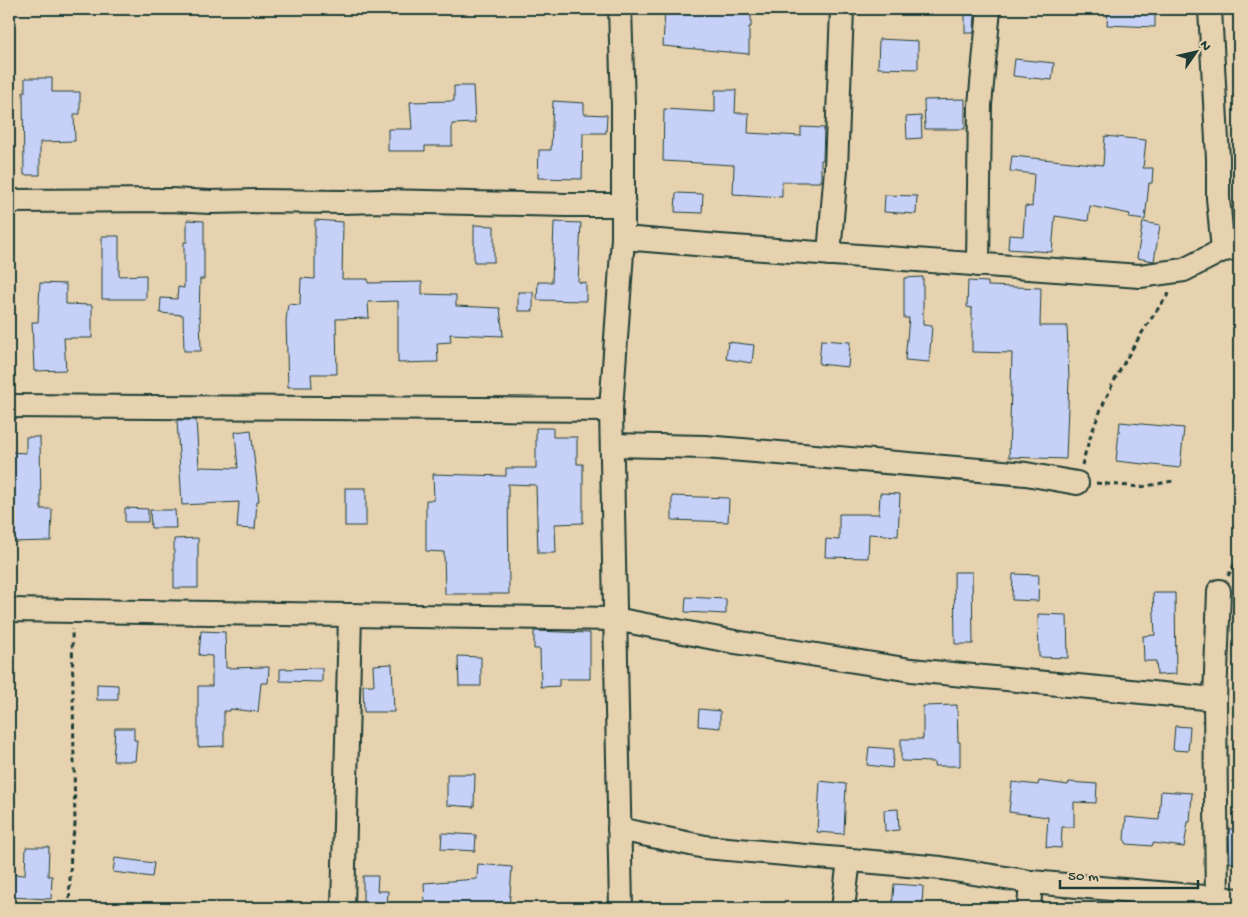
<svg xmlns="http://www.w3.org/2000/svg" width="1248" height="917" font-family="'Gochi Hand',sans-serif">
  <rect width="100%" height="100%" fill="#e7d2b0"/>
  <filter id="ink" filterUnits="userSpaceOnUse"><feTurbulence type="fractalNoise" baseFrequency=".02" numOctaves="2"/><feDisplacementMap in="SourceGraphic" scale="10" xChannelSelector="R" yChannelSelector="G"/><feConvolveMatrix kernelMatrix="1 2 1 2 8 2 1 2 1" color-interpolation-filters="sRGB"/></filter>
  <g filter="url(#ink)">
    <g fill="#c7d1f8" stroke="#1f3d34">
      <polygon points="665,9 751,9 751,27 749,27 749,54 663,46"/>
      <polygon points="1108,9 1155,9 1155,27 1107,25"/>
      <polygon points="965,13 975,13 974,33 965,33"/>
      <polygon points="879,39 918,41 918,69 878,68"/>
      <polygon points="1015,59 1054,63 1052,80 1013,76"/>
      <polygon points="25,78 52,78 52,92 80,92 80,114 74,114 75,141 40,142 40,175 24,175 23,92 25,92"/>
      <polygon points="454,86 473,86 475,123 452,124 452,146 425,146 425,151 388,151 388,129 412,129 410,102 454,101"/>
      <polygon points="715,90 736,90 735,113 749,113 748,133 801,136 801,127 824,128 823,160 821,160 821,182 782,182 782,197 733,194 734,165 663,161 664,109 715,112"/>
      <polygon points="965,99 965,129 925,129 924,100"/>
      <polygon points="553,101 584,103 584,114 607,115 606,133 583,133 582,179 538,178 539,150 551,150"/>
      <polygon points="921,116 922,138 907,139 906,117"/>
      <polygon points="1105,136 1146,140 1143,168 1153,168 1152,183 1149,183 1145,220 1129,218 1130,214 1090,206 1088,221 1055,216 1052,252 1008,249 1009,235 1023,236 1025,206 1032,207 1034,174 1010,171 1012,156 1103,165"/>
      <polygon points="676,193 703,194 702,213 675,212"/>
      <polygon points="885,195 917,196 916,214 884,212"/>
      <polygon points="187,220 204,221 204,279 200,279 199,317 200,316 201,351 184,351 183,315 160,313 161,298 177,299 178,287 184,288 184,242 187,242"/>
      <polygon points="315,220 343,222 342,279 368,279 368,283 422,282 422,294 456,295 456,306 500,308 503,336 450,334 451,342 437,343 438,362 398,363 398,301 368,302 369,318 336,319 337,374 311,374 312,387 288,387 286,321 288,304 300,305 301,278 315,279"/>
      <polygon points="554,222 581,223 578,282 586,283 586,301 537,300 538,282 552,282"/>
      <polygon points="1143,222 1160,225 1154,261 1137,258"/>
      <polygon points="474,225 494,226 494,262 474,262"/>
      <polygon points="102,236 119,236 119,276 146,275 146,299 102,299"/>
      <polygon points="923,277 923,325 932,326 929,362 905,360 909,318 904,318 904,278"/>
      <polygon points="968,281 988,282 988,286 1041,288 1040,326 1067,326 1069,379 1066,459 1009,457 1012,353 972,352 972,308 967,307"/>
      <polygon points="40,283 66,284 66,304 92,305 92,338 64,338 66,370 34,371 32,322 38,322"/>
      <rect x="518" y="292" width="15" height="19"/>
      <polygon points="821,340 850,342 848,367 819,364"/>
      <polygon points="728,342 754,345 752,363 726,359"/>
      <polygon points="177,420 196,420 199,467 238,468 235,432 251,430 259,501 257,501 255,529 237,528 239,502 182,505"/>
      <polygon points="1120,422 1184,428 1180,468 1116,461"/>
      <polygon points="536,428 553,428 553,437 577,437 577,464 583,464 583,523 555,524 556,553 538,553 536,485 508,484 509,594 445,594 444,552 426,551 426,500 434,500 433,474 506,476 506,468 536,468"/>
      <polygon points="26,437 40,437 41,509 52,509 51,541 9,542 10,452 26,453"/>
      <rect x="345" y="488" width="21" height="38"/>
      <polygon points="880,493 900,494 898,536 869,534 868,558 825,557 826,539 839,540 839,514 879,514"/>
      <polygon points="672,496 729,498 728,522 672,520"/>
      <polygon points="125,508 148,509 148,522 125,522"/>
      <polygon points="150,510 175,510 176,528 151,528"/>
      <polygon points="198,538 198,588 174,588 174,539"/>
      <polygon points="954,572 972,572 973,644 955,644"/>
      <polygon points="1013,574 1039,575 1038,601 1012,600"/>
      <polygon points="1153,593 1175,593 1176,674 1157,675 1156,661 1144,661 1143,636 1155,635"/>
      <polygon points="686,597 726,599 726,614 685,612"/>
      <polygon points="1038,614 1067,615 1068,658 1039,657"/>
      <polygon points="201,631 225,632 226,668 269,667 268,683 261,683 258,712 230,709 230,711 224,711 224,746 198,747 198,686 212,686 212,656 199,655"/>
      <polygon points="534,631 590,633 590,679 559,679 559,686 541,687 540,649 534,649"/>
      <polygon points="458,656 481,657 481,686 459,686"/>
      <polygon points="392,664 394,712 364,712 363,685 374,685 373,665"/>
      <polygon points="322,668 322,682 280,681 280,669"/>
      <polygon points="97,684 118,685 118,700 97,700"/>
      <polygon points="957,705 958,742 960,742 960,766 934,766 934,762 901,761 901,739 923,739 923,706"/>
      <polygon points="699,709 720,711 720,728 698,726"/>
      <polygon points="1175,726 1190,727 1188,751 1173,750"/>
      <polygon points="115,728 134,728 134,740 137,740 135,761 113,761"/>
      <polygon points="869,747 894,749 892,768 867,765"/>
      <polygon points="447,774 475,774 474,807 447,805"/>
      <polygon points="820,781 846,784 844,834 817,832"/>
      <polygon points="1039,781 1068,785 1069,782 1097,784 1096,803 1074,802 1074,827 1062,827 1061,848 1046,847 1048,817 1009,812 1012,782 1038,785"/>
      <polygon points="1161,791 1192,793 1190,822 1188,822 1184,847 1153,843 1152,846 1127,844 1124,839 1126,817 1159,820"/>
      <polygon points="898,809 899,830 885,831 884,810"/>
      <polygon points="1229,829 1239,829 1239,863 1230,863"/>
      <polygon points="442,833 476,835 475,851 441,849"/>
      <polygon points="26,847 49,847 48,876 52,876 51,899 9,897 9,874 25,875"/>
      <polygon points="115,858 154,863 152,877 113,872"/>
      <polygon points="478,864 512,867 509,908 440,908 440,904 425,905 424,883 477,879"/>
      <polygon points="363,876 378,876 377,891 388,891 387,906 363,906"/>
      <polygon points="894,884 923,886 922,908 892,908"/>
    </g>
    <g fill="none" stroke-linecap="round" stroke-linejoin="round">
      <g stroke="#1f3d34" stroke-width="26">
        <g id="minor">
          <polyline points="620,9 623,105 623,238 611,410 621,908"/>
          <polyline points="1210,9 1218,159 1218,198 1223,250"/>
          <polyline points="9,201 171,200 210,202 257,201 341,202 382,201 567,205 624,205"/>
          <polyline points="623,238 720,246 1140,276 1184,270 1223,250 1239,248"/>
          <polyline points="829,254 836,169 842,9"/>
          <polyline points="978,265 980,105 989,9"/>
          <polyline points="9,406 611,410"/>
          <polyline points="612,445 705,447 779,453 1026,474 1077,483"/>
          <polyline points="9,610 615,619 735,642 911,670 1215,699"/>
          <polyline points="619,829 705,847 941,868 1031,882 1239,900"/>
          <polyline points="343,908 350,615"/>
          <polyline points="843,908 849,860"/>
          <polyline points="1029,908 1031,882"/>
          <polyline points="1217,908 1215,699 1219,591"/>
        </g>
      </g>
      <g stroke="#1f3d34" stroke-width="3" stroke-dasharray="5 4" stroke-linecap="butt">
        <path d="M1082 465C1098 402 1132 344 1170 292"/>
        <polyline points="1096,483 1141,487 1173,481"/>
        <polyline points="1228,576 1235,563 1239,564"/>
        <polyline points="69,908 71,849 75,825 72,629"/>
      </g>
      <use href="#minor" stroke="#e7d2b0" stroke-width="22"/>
    </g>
  </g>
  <rect width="1248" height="917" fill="none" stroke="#e7d2b0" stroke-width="30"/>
  <rect x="15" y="15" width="1218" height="887" fill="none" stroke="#1f3d34" stroke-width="2" filter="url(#ink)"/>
  <g transform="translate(1196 52) rotate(56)" stroke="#e7d2b0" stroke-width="4" paint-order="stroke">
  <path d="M0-4L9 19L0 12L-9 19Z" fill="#1f3d34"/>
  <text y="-8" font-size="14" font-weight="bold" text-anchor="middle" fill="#1f3d34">N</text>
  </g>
  <path d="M1060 880v8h138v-8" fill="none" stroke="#1f3d34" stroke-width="2.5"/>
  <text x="1068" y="880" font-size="15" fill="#1f3d34" stroke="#e7d2b0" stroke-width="4" paint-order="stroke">50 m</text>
</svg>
